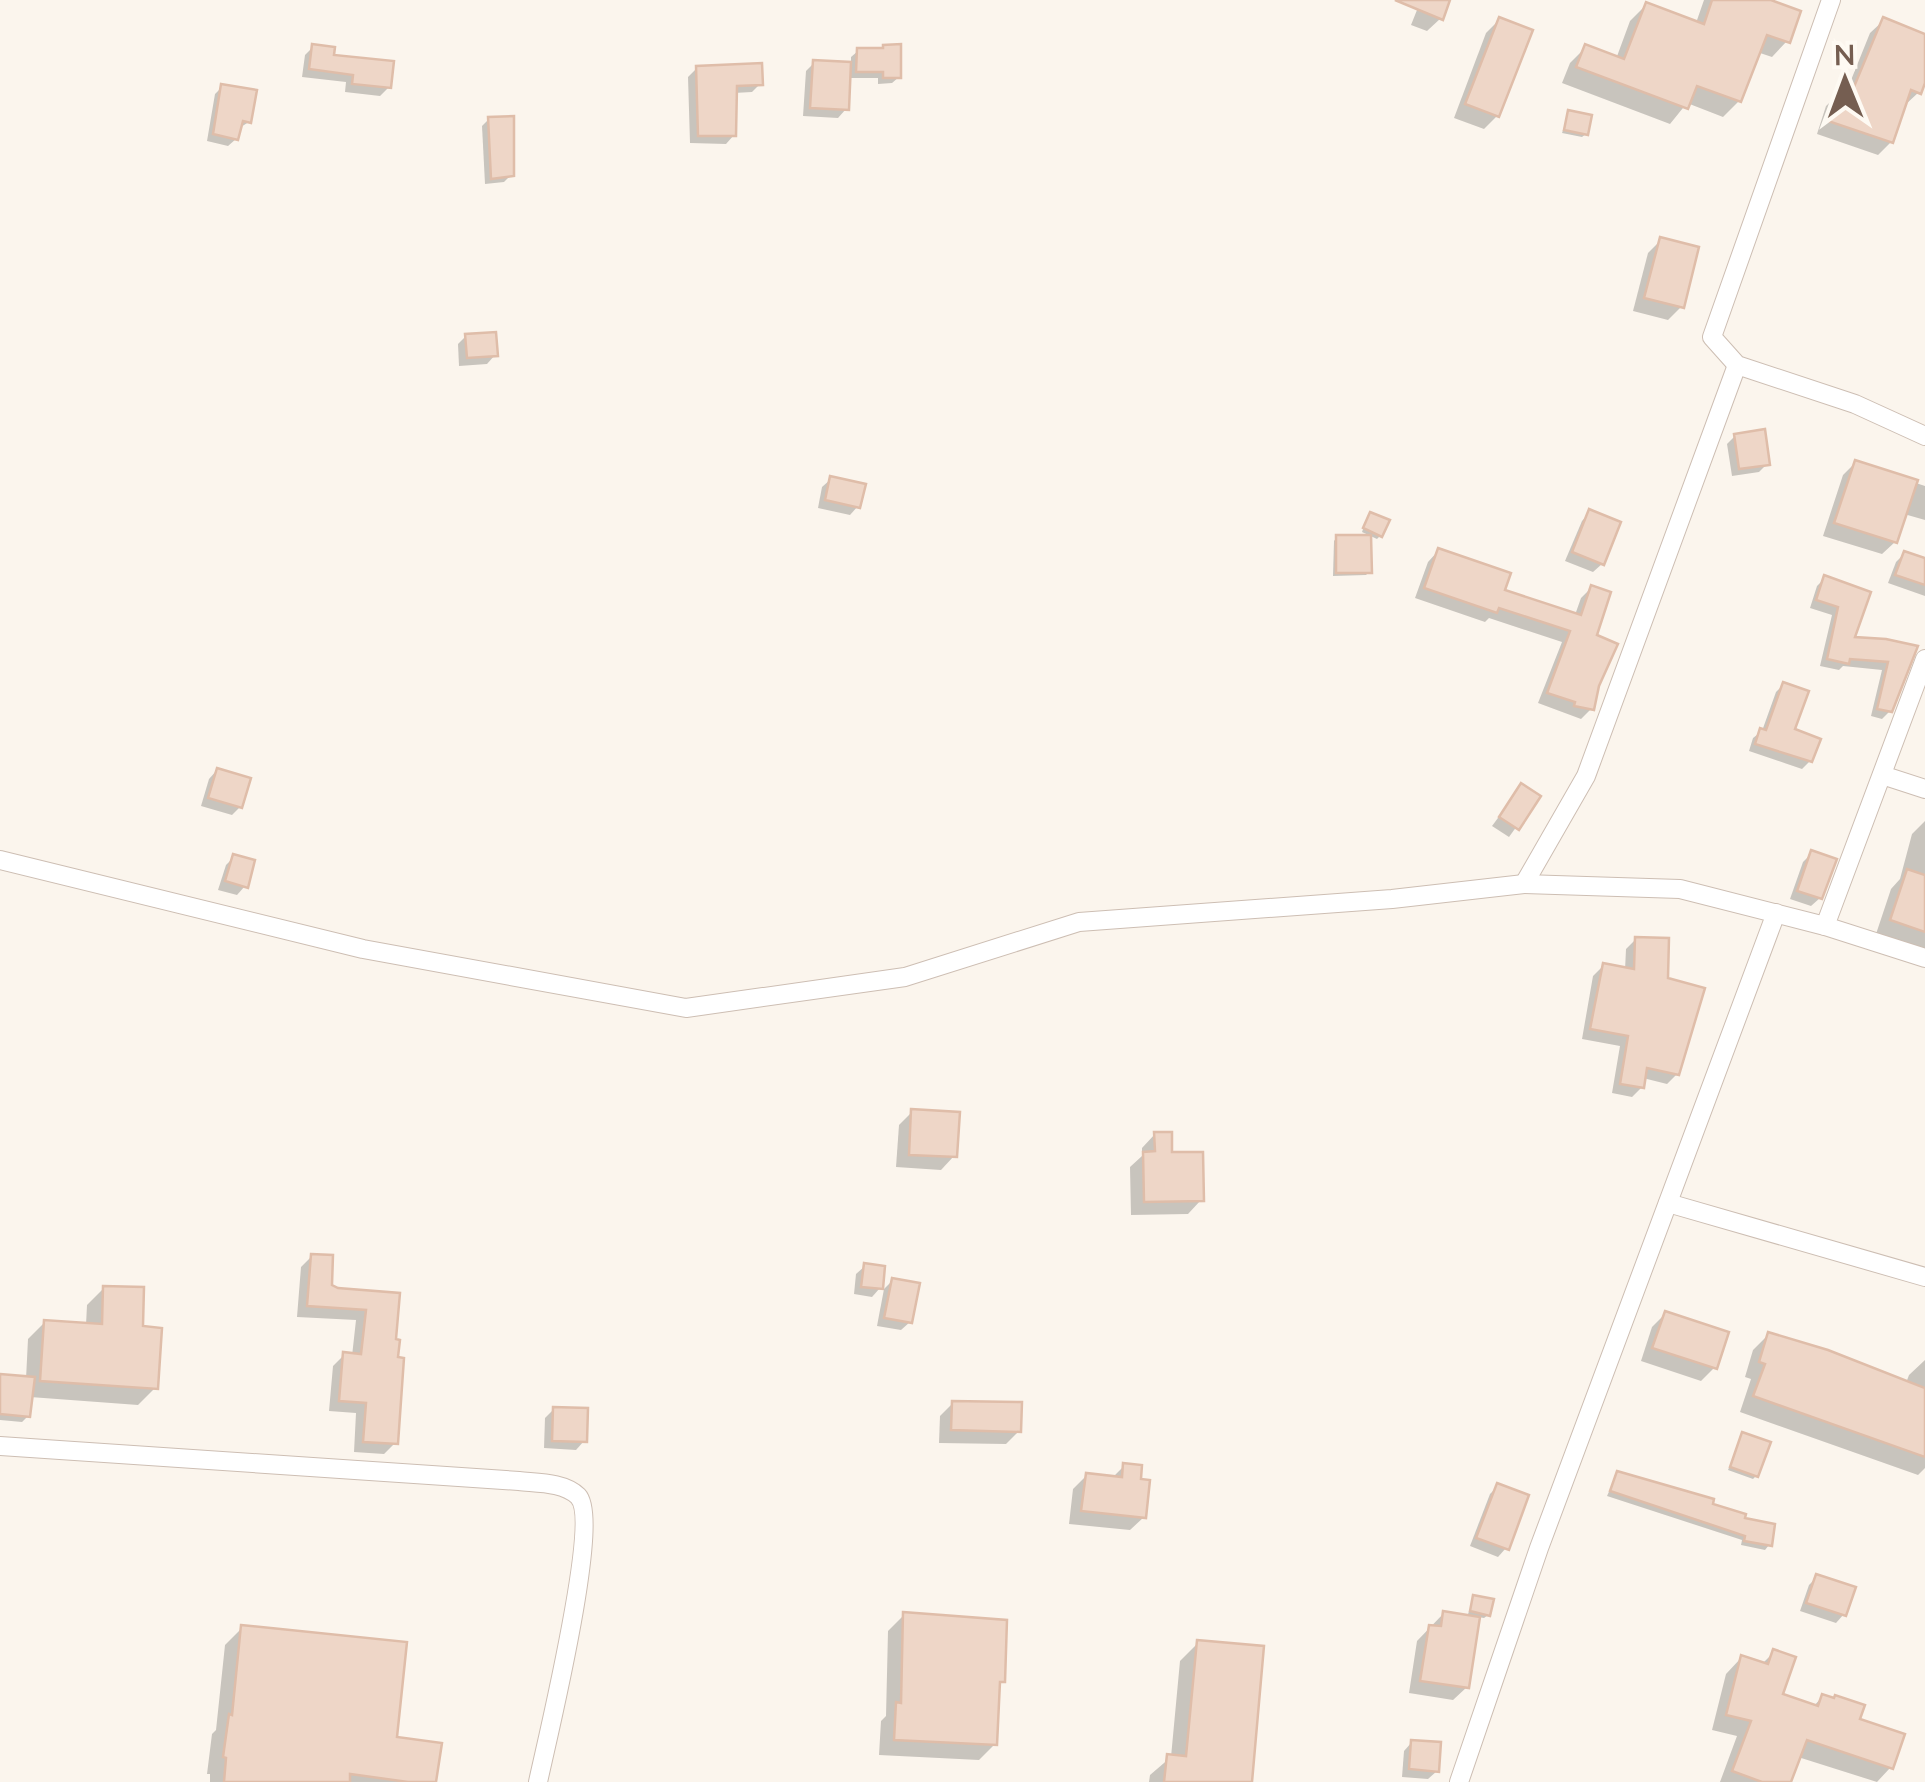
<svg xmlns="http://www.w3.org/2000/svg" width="1925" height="1782" font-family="Lato,sans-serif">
  <rect width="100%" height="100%" fill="#fbf5ed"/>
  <g fill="#0003">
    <polygon points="1421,0 1448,0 1441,18 1427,31 1411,25"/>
    <polygon points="1704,0 1764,0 1787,41 1772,57 1757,52 1739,101 1723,117 1687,103 1670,124 1562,83 1570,63 1586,47 1616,59 1630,21 1646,5 1696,23"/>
    <polygon points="1499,20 1497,116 1484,129 1454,118 1486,33"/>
    <polygon points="1884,20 1925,37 1925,77 1919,92 1905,105 1891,142 1878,155 1817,134 1826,106 1840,93 1845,95 1870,33"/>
    <polygon points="313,47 331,57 389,87 380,96 345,92 346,82 302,77 305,55"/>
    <polygon points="858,51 899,77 892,83 878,84 878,78 848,78 846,109 838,118 803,116 806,71 814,63 851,64 851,57"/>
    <polygon points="697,68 760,84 752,92 734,93 734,135 726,144 690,143 688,77"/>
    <polygon points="222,87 249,122 239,128 236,139 228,146 207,141 215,94"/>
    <polygon points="1569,113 1586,134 1582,137 1562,133"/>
    <polygon points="489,119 511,175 504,182 485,184 482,126"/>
    <polygon points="1661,240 1681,307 1668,320 1633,311 1648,253"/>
    <polygon points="466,336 495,355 487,364 459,366 458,344"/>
    <polygon points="1735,436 1767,464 1759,472 1732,476 1727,444"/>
    <polygon points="1855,463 1925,486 1925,520 1904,514 1895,542 1882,554 1823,536 1843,475"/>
    <polygon points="831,479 858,506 850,515 818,508 822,487"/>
    <polygon points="1590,512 1602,564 1593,572 1565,561 1582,521"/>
    <polygon points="1367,518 1380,536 1377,539 1362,532"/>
    <polygon points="1337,537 1369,572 1366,575 1333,576 1334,541"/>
    <polygon points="1438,551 1502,591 1575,615 1581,598 1591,588 1597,685 1591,709 1581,719 1538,703 1562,642 1489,618 1485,622 1415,598 1428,562"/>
    <polygon points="1904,554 1925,561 1925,596 1888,583 1896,562"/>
    <polygon points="1825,578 1867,593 1851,639 1915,648 1890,711 1882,719 1871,716 1882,670 1843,666 1839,670 1820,666 1832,615 1810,608 1817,586"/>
    <polygon points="1784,684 1792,731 1810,761 1802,769 1749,751 1753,738 1762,731 1776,692"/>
    <polygon points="217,770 240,807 232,815 201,806 209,779"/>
    <polygon points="1521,787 1538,797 1509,837 1492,826"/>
    <polygon points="1925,821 1925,953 1875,937 1891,889 1900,879 1912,834"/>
    <polygon points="1812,853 1820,898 1811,906 1790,899 1803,862"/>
    <polygon points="234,857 245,886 237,895 218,890 226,865"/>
    <polygon points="1636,939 1665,980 1677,1074 1667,1084 1643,1078 1642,1087 1632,1097 1612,1093 1620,1046 1582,1039 1593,976 1603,966 1625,970 1626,949"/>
    <polygon points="912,1112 954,1156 941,1170 896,1167 899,1125"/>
    <polygon points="1155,1134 1201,1200 1188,1214 1131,1215 1130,1167 1142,1156 1142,1148"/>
    <polygon points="312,1256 330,1287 337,1290 398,1296 394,1341 395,1443 384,1454 354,1452 356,1413 329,1411 333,1366 344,1355 352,1356 356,1320 297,1317 301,1267"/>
    <polygon points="865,1266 880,1288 872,1297 854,1294 856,1274"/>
    <polygon points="893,1280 910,1322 901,1330 877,1326 884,1289"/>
    <polygon points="104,1288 141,1329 155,1388 138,1405 30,1397 28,1416 22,1422 0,1420 0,1376 26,1379 28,1339 45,1322 86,1325 87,1305"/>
    <polygon points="1665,1314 1714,1368 1701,1381 1641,1361 1652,1327"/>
    <polygon points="1768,1335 1906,1383 1909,1375 1925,1360 1925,1468 1918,1475 1740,1412 1751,1379 1745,1377 1753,1350"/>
    <polygon points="953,1403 1019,1431 1006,1444 939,1443 940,1416"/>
    <polygon points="554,1409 584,1441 576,1450 544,1448 545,1418"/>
    <polygon points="1743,1435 1756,1476 1753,1479 1728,1470"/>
    <polygon points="1124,1466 1138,1481 1144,1517 1130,1530 1069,1524 1073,1489 1087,1475 1112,1478"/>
    <polygon points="1617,1474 1742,1520 1769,1545 1765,1550 1741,1545 1742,1540 1607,1496"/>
    <polygon points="1498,1486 1506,1548 1498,1557 1470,1546 1490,1494"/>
    <polygon points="1817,1577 1844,1614 1836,1623 1800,1611 1809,1585"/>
    <polygon points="1474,1597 1488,1615 1484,1618 1478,1617 1467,1687 1453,1700 1409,1693 1417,1641 1444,1613 1467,1617"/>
    <polygon points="904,1615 1003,1681 997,1686 995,1744 979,1760 879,1755 881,1721 886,1716 888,1631"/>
    <polygon points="242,1628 394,1739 434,1782 210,1782 210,1774 207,1774 212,1734 216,1730 225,1645"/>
    <polygon points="1198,1643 1249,1782 1149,1782 1150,1775 1171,1757 1180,1661"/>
    <polygon points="1774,1652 1780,1695 1813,1707 1822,1697 1857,1721 1902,1736 1890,1768 1877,1782 1798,1757 1789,1782 1720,1782 1737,1736 1712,1730 1726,1674 1741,1658 1762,1664"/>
    <polygon points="1412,1742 1437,1771 1428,1779 1402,1777 1404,1751"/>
  </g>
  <g fill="#eed6c7" stroke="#dfbda9" stroke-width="2.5">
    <polygon points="1395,0 1450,0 1443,20"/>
    <polygon points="1712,0 1771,0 1801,11 1790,43 1767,35 1741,102 1697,86 1688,109 1576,67 1585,44 1624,59 1646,2 1704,24"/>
    <polygon points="1499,17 1533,30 1499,117 1465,104"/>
    <polygon points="1883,17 1925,34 1925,83 1921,94 1911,90 1893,143 1828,121 1839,90 1851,94"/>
    <polygon points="312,44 335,47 334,55 394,61 391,88 352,84 353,75 309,69"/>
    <polygon points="901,44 901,78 883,78 883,72 856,72 857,48 883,48 883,45"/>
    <polygon points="813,60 851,62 849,110 810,108"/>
    <polygon points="762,63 763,85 737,86 736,136 698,136 696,66"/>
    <polygon points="221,84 257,90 251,123 243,121 238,140 213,134"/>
    <polygon points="1568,110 1592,115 1588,135 1564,130"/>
    <polygon points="514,116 514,176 491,179 488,117"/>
    <polygon points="1660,237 1699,247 1684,308 1644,298"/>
    <polygon points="496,332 498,356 467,358 465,334"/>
    <polygon points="1765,429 1770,465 1739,469 1734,434"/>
    <polygon points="1855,460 1918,480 1897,543 1834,523"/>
    <polygon points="830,476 866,484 860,508 825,500"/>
    <polygon points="1589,509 1621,522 1604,565 1572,552"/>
    <polygon points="1370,512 1390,520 1382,537 1363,528"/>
    <polygon points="1336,535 1371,535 1372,573 1336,573"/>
    <polygon points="1438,548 1511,573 1505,590 1581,615 1591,585 1611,592 1597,635 1618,644 1599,686 1594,710 1574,706 1575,702 1547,693 1570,631 1499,608 1497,613 1424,588"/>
    <polygon points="1904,551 1925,558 1925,585 1895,575"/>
    <polygon points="1824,575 1871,592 1855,637 1886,639 1918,646 1892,712 1877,709 1888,662 1850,659 1849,664 1827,659 1838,607 1816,600"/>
    <polygon points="1783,682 1809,691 1795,729 1821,739 1812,762 1755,744 1760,728 1766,730"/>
    <polygon points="217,768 251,778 242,808 208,798"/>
    <polygon points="1521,783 1541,796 1519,830 1499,817"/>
    <polygon points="1811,850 1837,859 1822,899 1797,891"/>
    <polygon points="233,854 255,860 248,888 225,881"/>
    <polygon points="1907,869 1925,875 1925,932 1890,920"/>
    <polygon points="1635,937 1669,938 1668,978 1705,988 1679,1075 1647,1068 1644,1088 1620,1084 1628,1036 1590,1029 1603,963 1634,969"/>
    <polygon points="911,1109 960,1112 957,1157 909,1155"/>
    <polygon points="1154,1132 1172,1132 1172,1152 1203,1152 1204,1201 1144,1202 1143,1152 1155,1151"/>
    <polygon points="311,1254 333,1255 332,1285 338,1288 400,1293 396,1339 400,1340 398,1357 404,1358 398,1444 363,1442 366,1403 339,1401 343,1352 361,1354 366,1310 307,1306"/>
    <polygon points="864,1263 885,1266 883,1289 861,1287"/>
    <polygon points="892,1278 920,1283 912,1323 884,1318"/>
    <polygon points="103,1286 144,1287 143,1326 162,1328 158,1389 40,1381 44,1320 102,1324"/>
    <polygon points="1665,1311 1729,1332 1717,1369 1652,1348"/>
    <polygon points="1768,1332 1828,1350 1925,1388 1925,1457 1753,1396 1765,1364 1759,1362"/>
    <polygon points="0,1374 35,1377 30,1417 0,1414"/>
    <polygon points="952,1401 1022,1402 1021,1432 951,1430"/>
    <polygon points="553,1407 588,1408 587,1442 552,1441"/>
    <polygon points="1742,1432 1771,1442 1758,1477 1730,1467"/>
    <polygon points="1123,1463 1142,1465 1141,1479 1150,1480 1146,1518 1081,1511 1086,1473 1122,1477"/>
    <polygon points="1617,1471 1714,1499 1713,1504 1746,1514 1745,1518 1775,1524 1772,1546 1744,1541 1745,1536 1610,1491"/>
    <polygon points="1497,1483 1529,1495 1509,1550 1476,1538"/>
    <polygon points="1816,1574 1856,1587 1846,1616 1806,1603"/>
    <polygon points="1473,1595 1494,1599 1490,1616 1470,1611"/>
    <polygon points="1443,1611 1480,1617 1469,1688 1420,1681 1429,1625 1441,1626"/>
    <polygon points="903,1612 1007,1620 1005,1682 1000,1682 997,1745 894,1740 896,1702 901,1703"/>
    <polygon points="241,1625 407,1642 397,1737 442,1743 436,1782 408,1782 350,1774 350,1782 224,1782 226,1758 223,1757 229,1714 232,1715"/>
    <polygon points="1197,1640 1264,1646 1252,1782 1164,1782 1167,1754 1186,1756"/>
    <polygon points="1773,1649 1796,1657 1783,1694 1818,1706 1822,1694 1834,1698 1835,1695 1865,1705 1860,1719 1905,1734 1893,1769 1807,1740 1791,1782 1762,1782 1732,1771 1751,1721 1726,1715 1741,1655 1768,1664"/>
    <polygon points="1411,1740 1441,1742 1439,1772 1409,1769"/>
  </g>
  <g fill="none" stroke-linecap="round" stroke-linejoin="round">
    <g stroke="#cdbeb3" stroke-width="20">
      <g id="minor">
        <polyline points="1831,0 1712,337 1737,365 1855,404 1925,436"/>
        <polyline points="1882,775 1925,789"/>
        <polyline points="0,860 363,949 686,1008 905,977 1079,922 1392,899 1524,884 1680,889 1825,926 1925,958"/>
        <polyline points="1524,884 1586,776 1737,365"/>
        <polyline points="1825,926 1925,659"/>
        <polyline points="1668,1203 1925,1277"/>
        <path d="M0 1446 519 1481C537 1483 564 1482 578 1496 601 1520 547 1740 538 1782"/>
        <polyline points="1459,1782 1539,1548 1776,913"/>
      </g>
    </g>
    <use href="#minor" stroke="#fff" stroke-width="18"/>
  </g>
  <g transform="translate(1845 80) rotate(359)" stroke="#fefaf3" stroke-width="8" paint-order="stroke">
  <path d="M0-8L18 38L0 25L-18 38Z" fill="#755e51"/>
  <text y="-15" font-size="28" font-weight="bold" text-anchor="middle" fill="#755e51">N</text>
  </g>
</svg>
